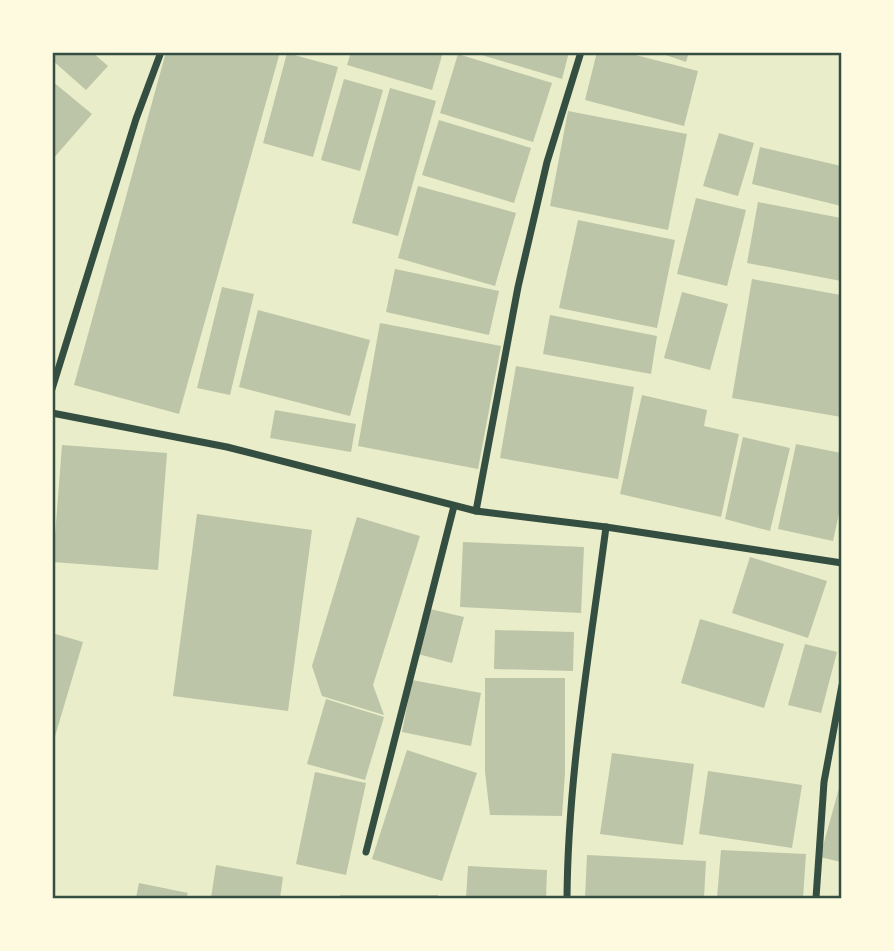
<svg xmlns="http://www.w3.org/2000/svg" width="894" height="951" font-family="Cabin,sans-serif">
  <rect width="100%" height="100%" fill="#e9edc9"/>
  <g fill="#bcc5a7">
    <polygon points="52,52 92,52 108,66 86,90 52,60"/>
    <polygon points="166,52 280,52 179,414 74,385"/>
    <polygon points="351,52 443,52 432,90 347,65"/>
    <polygon points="472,52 569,52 562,79"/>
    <polygon points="597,52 624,52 698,71 684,126 585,100"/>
    <polygon points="657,52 689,52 686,62"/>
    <polygon points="287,53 338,67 313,157 263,143"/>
    <polygon points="458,54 552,83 533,142 440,113"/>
    <polygon points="344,79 383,90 360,171 321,160"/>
    <polygon points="52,81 92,114 52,160"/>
    <polygon points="390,88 436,101 398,236 352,223"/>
    <polygon points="568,111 687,134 668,230 550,206"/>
    <polygon points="439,120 531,148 514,203 422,175"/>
    <polygon points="719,133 754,143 738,196 703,186"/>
    <polygon points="760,147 841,166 841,206 752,184"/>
    <polygon points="418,186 516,213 495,286 398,258"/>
    <polygon points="696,198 746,210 727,286 677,274"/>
    <polygon points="758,202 841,218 841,281 747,263"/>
    <polygon points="578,220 675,240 657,328 559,308"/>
    <polygon points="395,269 499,291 489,335 386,312"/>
    <polygon points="752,279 841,295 841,417 732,398"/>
    <polygon points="222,287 254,294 230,395 197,388"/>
    <polygon points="682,292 728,304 710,370 664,358"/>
    <polygon points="258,310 370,340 350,416 239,387"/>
    <polygon points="550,315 657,336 651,374 543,354"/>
    <polygon points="380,323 501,346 478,469 358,446"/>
    <polygon points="516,366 634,387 618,479 500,458"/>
    <polygon points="642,395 707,410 704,426 739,434 721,517 620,494"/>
    <polygon points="275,410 356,424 351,452 270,438"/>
    <polygon points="743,437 790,448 770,531 725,519"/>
    <polygon points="796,444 841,453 841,504 833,541 778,529"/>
    <polygon points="62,445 167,453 158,570 53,562"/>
    <polygon points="197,514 312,530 288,711 173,696"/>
    <polygon points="357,517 420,536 373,685 384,715 322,696 312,666"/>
    <polygon points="463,542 584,547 581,613 460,607"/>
    <polygon points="750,557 827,581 808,638 732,613"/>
    <polygon points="430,609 464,617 452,663 418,654"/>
    <polygon points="700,619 784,644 764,708 681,683"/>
    <polygon points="495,630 574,632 573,671 494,669"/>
    <polygon points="52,633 83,642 53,743 52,743"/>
    <polygon points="805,644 837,652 821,713 788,705"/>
    <polygon points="485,678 565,678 565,773 562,816 490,815 485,772"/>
    <polygon points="412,680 481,693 471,746 402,732"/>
    <polygon points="326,699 384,717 365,780 307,764"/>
    <polygon points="407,750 477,773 442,881 372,859"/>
    <polygon points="612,753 694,764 683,845 600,834"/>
    <polygon points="708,771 802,785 792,848 699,834"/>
    <polygon points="315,772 366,783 346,875 296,864"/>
    <polygon points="841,781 841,862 820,857"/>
    <polygon points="721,850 806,854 803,898 717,898"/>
    <polygon points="587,855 706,861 704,898 585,898"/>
    <polygon points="216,865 283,877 280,898 211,898"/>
    <polygon points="468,866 547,870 546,898 466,898"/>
    <polygon points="139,883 188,893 186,898 136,898"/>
    <rect x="340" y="895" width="98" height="3"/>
  </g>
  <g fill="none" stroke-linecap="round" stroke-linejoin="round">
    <g stroke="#344e41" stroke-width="7">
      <polyline points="52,389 136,119 161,52"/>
      <polyline points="52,413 227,447 476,511 606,527 842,563"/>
      <polyline points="476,511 518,287 547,162 581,52"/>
      <polyline points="366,852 454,506"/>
      <path d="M567 898C568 774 590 650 606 527"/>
      <polyline points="816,898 824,782 842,685"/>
    </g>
  </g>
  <rect width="894" height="951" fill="none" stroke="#fefae0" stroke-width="108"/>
  <rect x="54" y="54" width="786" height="843" fill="none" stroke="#344e41" stroke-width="2.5"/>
</svg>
